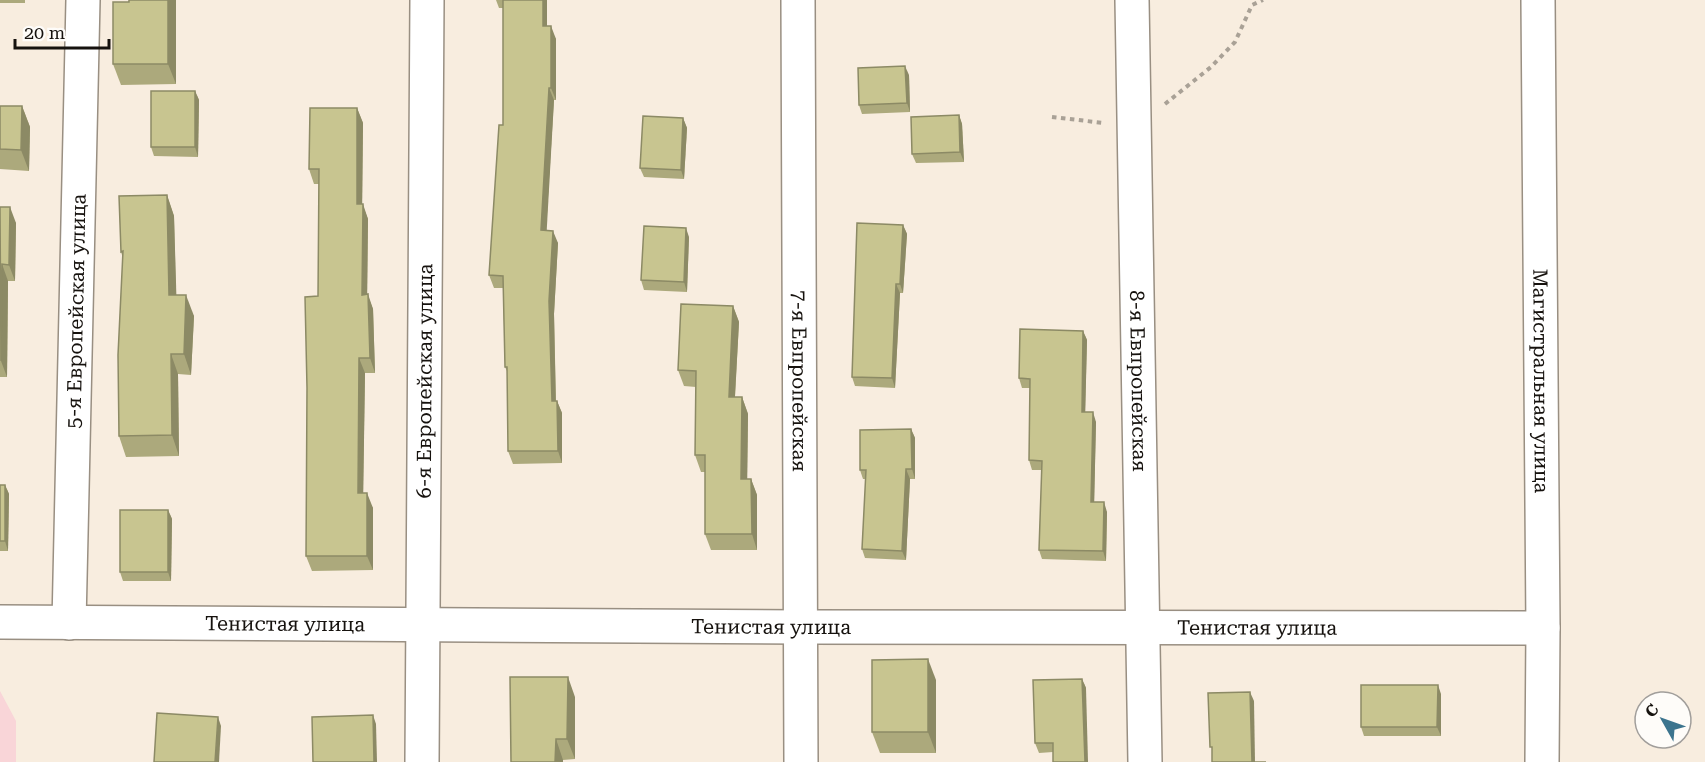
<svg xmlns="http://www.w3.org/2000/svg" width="1705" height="762" font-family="'Roboto Serif',serif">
  <rect width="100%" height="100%" fill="#f8eddf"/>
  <polygon fill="#f9d5d8" points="0,691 16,721 16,762 0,762"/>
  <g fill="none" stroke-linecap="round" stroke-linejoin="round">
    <g stroke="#998f82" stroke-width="36">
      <g id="minor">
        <path id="s1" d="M798 0 801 762"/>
        <path id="s2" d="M1132 0 1145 762"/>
        <path id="s3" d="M1538 0 1543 628 1542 762"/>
        <path id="s4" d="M0 622 801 627 1543 628"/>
        <path id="s5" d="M69 623 83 0"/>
        <path id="s6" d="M422 762 427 0"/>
      </g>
    </g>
    <g stroke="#a9a196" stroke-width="4" stroke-dasharray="4.5 4.5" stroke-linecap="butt">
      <polyline points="1165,104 1211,67 1235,42 1252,5 1263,0"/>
      <polyline points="1052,117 1104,123"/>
    </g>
    <use href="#minor" stroke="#fff" stroke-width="33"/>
  </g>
  <g fill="#aca97c">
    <rect x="0" y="0" width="25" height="3"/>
    <polygon points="129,0 176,0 176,84 121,85 113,64"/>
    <polygon points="496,0 547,0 547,26 556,39 556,100 554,100 546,230 558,243 554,314 556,401 557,401 562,413 562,463 513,464 508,451 508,373 505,367 503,288 494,288 489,275 503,125 503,8 499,8"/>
    <polygon points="909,75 910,112 862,114 859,105"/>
    <polygon points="195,91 199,100 198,157 154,156 151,147"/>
    <polygon points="0,106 22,106 30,127 29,171 0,169"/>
    <polygon points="357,108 363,123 362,204 368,219 367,294 373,309 375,373 365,373 363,493 373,508 373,570 312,571 306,556 318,296 319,184 314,184 309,169"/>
    <polygon points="959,115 962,124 964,162 916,163 912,154"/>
    <polygon points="683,118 687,128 684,179 644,177 640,168"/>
    <polygon points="167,195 174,216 176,295 194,316 191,375 178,374 179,456 126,457 119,436 123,258 121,252"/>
    <polygon points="0,207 16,223 15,281 8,281 7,377 0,377"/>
    <polygon points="903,225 907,234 903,293 900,293 895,388 855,386 852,377"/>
    <polygon points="689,237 687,292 644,290 641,280"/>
    <polygon points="733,306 739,322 735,397 742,397 748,414 747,479 751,479 757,495 757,550 711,550 705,534 705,472 701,472 695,455 696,387 684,386 678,370"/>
    <polygon points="1083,331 1087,340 1085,412 1096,422 1094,502 1107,512 1106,561 1042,559 1039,550 1042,470 1032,470 1029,460 1030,388 1022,388 1019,378"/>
    <polygon points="911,429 915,438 915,479 910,479 906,560 865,558 862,549 866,479 863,479 860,470"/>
    <polygon points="0,485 5,485 9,494 8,551 0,551"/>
    <polygon points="168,510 172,519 171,581 123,581 120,572"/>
    <polygon points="1082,679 1086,688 1053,752 1039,753 1035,743"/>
    <polygon points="936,680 936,753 880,753 872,732"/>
    <polygon points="1441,694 1441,736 1364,736 1361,727"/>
    <polygon points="575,697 575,759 563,760 563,762 511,762"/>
  </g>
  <g fill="#8c8a65">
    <polygon points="168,0 176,0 176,84 168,64"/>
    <polygon points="543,0 547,0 547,39 543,26"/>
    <polygon points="551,26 556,39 556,100 551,88"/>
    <polygon points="905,66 909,75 910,112 907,103"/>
    <polygon points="549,88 554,100 546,243 541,230"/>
    <polygon points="195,91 199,100 198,157 195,147"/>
    <polygon points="22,106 30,127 29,171 21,150"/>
    <polygon points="357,108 363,123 362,219 357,204"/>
    <polygon points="959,115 962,124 964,162 960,152"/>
    <polygon points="683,118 687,128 684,179 681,170"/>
    <polygon points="167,195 174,216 177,316 169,295"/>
    <polygon points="363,204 368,219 367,309 362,295"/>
    <polygon points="10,207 16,223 15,281 9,265"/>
    <polygon points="903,225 907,234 903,293 900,284"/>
    <polygon points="686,228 689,237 687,292 684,282"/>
    <polygon points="553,231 558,243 554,314 556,413 552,401 549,301"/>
    <polygon points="2,264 8,281 7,377 1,361"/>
    <polygon points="896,284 900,293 895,388 892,378"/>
    <polygon points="368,294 373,309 375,373 370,358"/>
    <polygon points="186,295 194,316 191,375 184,354"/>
    <polygon points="733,306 739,322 734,413 729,397"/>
    <polygon points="1083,331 1087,340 1085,422 1082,412"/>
    <polygon points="171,354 178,374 179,456 172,435"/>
    <polygon points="359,358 365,373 363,508 358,493"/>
    <polygon points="742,397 748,414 747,496 741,479"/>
    <polygon points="557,401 562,413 562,463 558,451"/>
    <polygon points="1093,412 1096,422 1094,511 1091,502"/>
    <polygon points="911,429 915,438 915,479 912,469"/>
    <polygon points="906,469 910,479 906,560 902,551"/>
    <polygon points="751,479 757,495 757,550 752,534"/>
    <polygon points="5,485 9,494 8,551 5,541"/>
    <polygon points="367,493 373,508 373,570 367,556"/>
    <polygon points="1104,502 1107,512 1106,561 1103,551"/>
    <polygon points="168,510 172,519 171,581 168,572"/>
    <polygon points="928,659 936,680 936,753 928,732"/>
    <polygon points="568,677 575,697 575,759 567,739"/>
    <polygon points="1082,679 1086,688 1088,762 1085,762"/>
    <polygon points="1438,685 1441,694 1441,736 1437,727"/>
    <polygon points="1250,692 1254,701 1255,762 1252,762"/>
    <polygon points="373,715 376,724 377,762 374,762"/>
    <polygon points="218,717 221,726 219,762 215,762"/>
    <polygon points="556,739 563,760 563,762 555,762"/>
  </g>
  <g fill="#c8c590" stroke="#8c8a65" stroke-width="1.5">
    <polygon points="129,0 168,0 168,64 113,64 113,2 129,2"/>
    <polygon points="503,0 543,0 543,26 551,26 551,88 549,88 541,230 553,231 549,301 552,401 557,401 558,451 508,451 507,367 505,367 503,276 489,275 499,125 503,125"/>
    <polygon points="905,66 907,103 859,105 858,68"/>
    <rect x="151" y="91" width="44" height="56"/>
    <polygon points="0,106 22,106 21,150 0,149"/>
    <polygon points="310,108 357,108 357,204 363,204 362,295 368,294 370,358 359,358 358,493 367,493 367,556 306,556 307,388 305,297 318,296 319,169 309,169"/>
    <polygon points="959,115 960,152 912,154 911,117"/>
    <polygon points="643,116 683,118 681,170 640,168"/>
    <polygon points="167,195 169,295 186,295 184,354 171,354 172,435 119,436 118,355 123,251 121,252 119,196"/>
    <polygon points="0,207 10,207 9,265 2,264 1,361"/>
    <polygon points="857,223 903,225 900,284 896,284 892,378 852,377"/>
    <polygon points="644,226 686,228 684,282 641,280"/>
    <polygon points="681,304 733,306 729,397 742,397 741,479 751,479 752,534 705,534 705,455 695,455 696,371 678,370"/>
    <polygon points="1020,329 1083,331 1082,412 1093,412 1091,502 1104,502 1103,551 1039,550 1042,461 1029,460 1030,379 1019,378"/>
    <polygon points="911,429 912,469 906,469 902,551 862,549 866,470 860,470 860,430"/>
    <rect x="0" y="485" width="5" height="56"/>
    <rect x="120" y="510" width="48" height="62"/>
    <polygon points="928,659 928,732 872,732 872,660"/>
    <polygon points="510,677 568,677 567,739 556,739 555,762 511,762"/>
    <polygon points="1082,679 1085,762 1053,762 1053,743 1035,743 1033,680"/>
    <polygon points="1361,685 1438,685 1437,727 1361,727"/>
    <polygon points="1250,692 1252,762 1266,762 1212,762 1212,747 1210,747 1208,693"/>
    <polygon points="157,713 218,717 215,762 154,762"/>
    <polygon points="373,715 374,762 313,762 312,717"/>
  </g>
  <g text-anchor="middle" stroke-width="4.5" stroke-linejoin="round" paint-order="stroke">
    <g font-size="20" fill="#16120e" stroke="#fefcf9">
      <text dy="7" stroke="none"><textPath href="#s5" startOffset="312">5-я Европейская улица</textPath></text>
      <text dy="7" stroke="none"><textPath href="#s6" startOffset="381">6-я Европейская улица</textPath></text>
      <text dy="7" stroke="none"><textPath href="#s1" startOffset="381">7-я Евпропейская</textPath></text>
      <text dy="7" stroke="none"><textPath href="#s2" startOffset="381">8-я Евпропейская</textPath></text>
      <text dy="7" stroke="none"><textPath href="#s3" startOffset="381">Магистральная улица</textPath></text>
      <text dy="7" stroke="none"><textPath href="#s4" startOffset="285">Тенистая улица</textPath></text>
      <text dy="7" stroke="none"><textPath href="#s4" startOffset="771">Тенистая улица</textPath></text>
      <text dy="7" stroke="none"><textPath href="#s4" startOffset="1257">Тенистая улица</textPath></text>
    </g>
  </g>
  <g transform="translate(1663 720) rotate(310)"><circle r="28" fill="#fefcf9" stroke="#a19e9b" stroke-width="1.5"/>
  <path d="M0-4.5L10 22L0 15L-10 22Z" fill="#3c748e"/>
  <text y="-9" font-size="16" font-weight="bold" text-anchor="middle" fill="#16120e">С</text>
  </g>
  <path d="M15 39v9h94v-9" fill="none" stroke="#16120e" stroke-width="3"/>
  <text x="24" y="39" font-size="18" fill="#16120e" stroke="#fefcf9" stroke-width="4.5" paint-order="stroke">20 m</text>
</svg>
